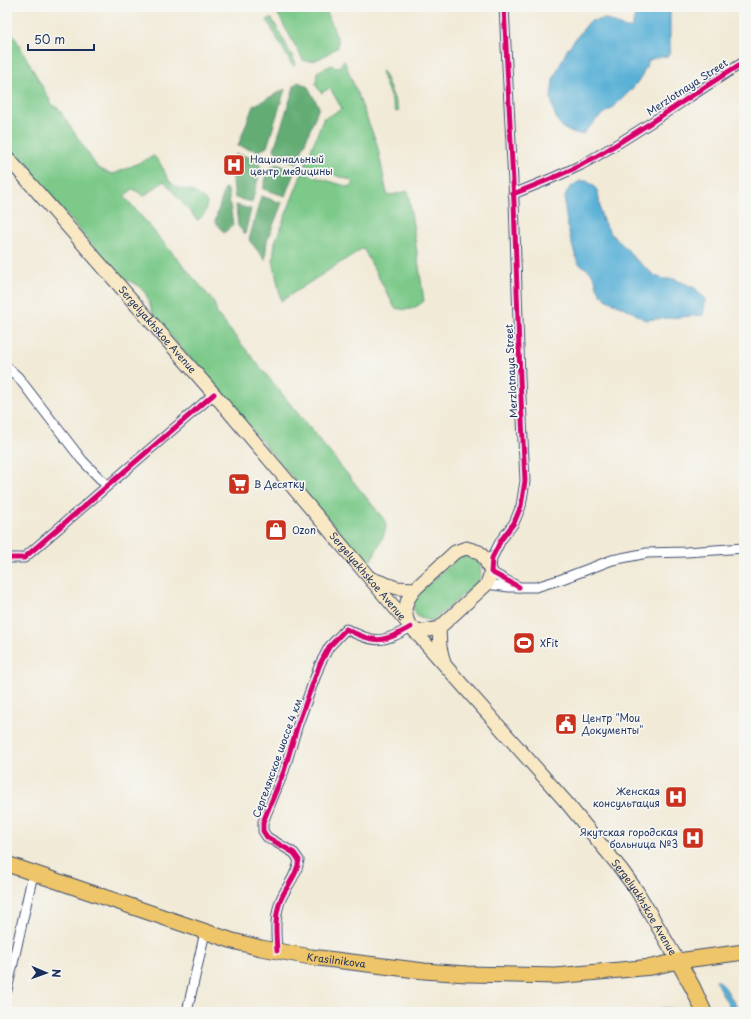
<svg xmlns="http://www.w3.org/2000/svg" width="751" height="1019" font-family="'Playpen Sans',sans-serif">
  <rect width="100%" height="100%" fill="#f6f6f2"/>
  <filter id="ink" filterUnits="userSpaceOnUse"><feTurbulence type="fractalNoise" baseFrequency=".025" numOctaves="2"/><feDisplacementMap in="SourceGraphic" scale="8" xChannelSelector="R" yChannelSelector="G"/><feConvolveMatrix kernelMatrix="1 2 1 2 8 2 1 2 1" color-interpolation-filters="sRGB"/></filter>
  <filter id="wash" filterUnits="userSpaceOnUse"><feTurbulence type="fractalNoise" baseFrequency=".012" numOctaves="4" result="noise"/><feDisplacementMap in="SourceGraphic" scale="16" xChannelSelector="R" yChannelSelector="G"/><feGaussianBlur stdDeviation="0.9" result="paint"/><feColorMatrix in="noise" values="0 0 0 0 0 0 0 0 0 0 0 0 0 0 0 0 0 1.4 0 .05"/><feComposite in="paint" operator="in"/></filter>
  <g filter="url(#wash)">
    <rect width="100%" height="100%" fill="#f1ead7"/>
    <g fill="#7bc989" stroke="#4b7c74">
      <path d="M274 7H325L338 41V47C328 53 314 65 303 60Z"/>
      <polygon points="269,19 272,19 296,63 294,66 292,65 267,20"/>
      <path d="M7 23 53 106 58 108 97 167 108 173 114 174 154 156C164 164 165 181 176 187 179 189 184 189 188 190 195 192 202 197 207 202 206 210 205 216 197 220L164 181 144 196 133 189 124 196 214 302 217 314 383 518C384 520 385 521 386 524 387 534 373 556 368 565L154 317 146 294 138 285 120 277 7 146Z"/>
      <path d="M344 60 377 144 387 194 392 195 408 191 424 301C413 310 409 311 395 308L363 248 281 301 273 260 275 242 302 173 349 187 351 186 353 181 305 165 324 117 325 118 342 109 330 88 321 93 316 85 317 72 332 65 335 68 340 66Z"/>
      <polygon points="383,71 399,111 396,112 381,72"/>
      <path d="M465 556 473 557 480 563 481 575 477 583 435 619 429 621 418 617C412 610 413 603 416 595L459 557Z"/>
      <path d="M662 1008C667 1008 675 1008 679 1012H651Z"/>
    </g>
    <g fill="#64ad75" stroke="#406e6a">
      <polygon points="299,82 308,87 319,107 297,163 279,158 274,149 295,84"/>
      <polygon points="285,89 267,147 259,151 238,146 253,106"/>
      <polygon points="236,154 257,159 261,168 252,202 235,198 231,169"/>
      <polygon points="276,164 295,170 285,196 263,189 268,170"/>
      <polygon points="225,188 228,190 233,225 224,233 215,221"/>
      <polygon points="261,196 282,203 267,241 265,260 249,240"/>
      <polygon points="236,205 251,209 245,234 238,226"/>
    </g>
    <g fill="#5ab1d7" stroke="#3a709a">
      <polygon points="638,7 670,7 670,51 668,56 658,57 649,60 640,79 630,91 611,109 598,118 584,133 579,134 574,133 564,129 557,120 553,109 551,98 553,80 568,48 590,21 606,19 626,28 632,28 636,11"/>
      <path d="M580 181H587L594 186 598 192 601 214 603 221 612 235 628 250 633 257 655 276 664 279H674L695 288 706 299 703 315 645 320 629 310 607 300 601 294 597 287 595 279 591 272 578 263C573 251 561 206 566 194 568 188 575 184 580 181Z"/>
      <polygon points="716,979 724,986 740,1012 732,1012 716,982"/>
    </g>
  </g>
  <g filter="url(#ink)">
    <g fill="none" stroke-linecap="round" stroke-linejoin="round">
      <g stroke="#3b4b70" stroke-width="11">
        <g id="street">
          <polyline points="504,7 514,202 520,378 525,481 521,506 514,523 501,540 492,558 491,572 519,587"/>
          <path d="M513 194C536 185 559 176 581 165 637 135 690 95 744 62"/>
          <polyline points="7,367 18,377 82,460 107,486"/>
          <polyline points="7,558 24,558 214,394"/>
          <polyline points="487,584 509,587 536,587 562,579 612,560 647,553 686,552 744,548"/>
          <path d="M277 951C276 934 274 916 281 899 287 885 297 876 299 860L294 853 267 837 263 831V822L284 771 298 724 320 664 329 647 346 629C375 644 383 643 411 627"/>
          <polyline points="7,990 33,874"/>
          <polyline points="187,1012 205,932"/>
        </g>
      </g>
      <g stroke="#3b4b70" stroke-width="15">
        <g id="secondary">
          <path id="s1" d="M7 157 214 394 411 627 566 802 621 869 637 891 678 961"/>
          <polygon points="466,548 479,552 485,559 491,572 487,584 439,628 424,631 417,630 411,627 407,620 405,609 408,599 415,589 455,552"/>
          <polyline points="370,578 397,588 415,589"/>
          <polyline points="439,628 440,647 444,663"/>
        </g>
      </g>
      <g stroke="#3b4b70" stroke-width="17">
        <g id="primary">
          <path id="s2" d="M7 864 233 941 261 948 311 957 424 971 467 974 556 976 652 967 678 961 744 952"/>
          <polyline points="678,961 693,988 704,1012"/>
        </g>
      </g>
      <use href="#street" stroke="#fff" stroke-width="9"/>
      <use href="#secondary" stroke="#f8e8c3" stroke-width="13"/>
      <use href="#primary" stroke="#eec569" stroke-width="15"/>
      <g stroke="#f6f6f2" stroke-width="8">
        <g id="cycleway">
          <polyline points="504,7 514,202 520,378 525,481 521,506 514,523 501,540 492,558 491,572 519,587"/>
          <path d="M513 194C536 185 559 176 581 165 637 135 690 95 744 62"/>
          <polyline points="7,558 24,558 214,394"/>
          <path d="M277 951C276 934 274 916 281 899 287 885 297 876 299 860L294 853 267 837 263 831V822L284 771 298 724 320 664 329 647 346 629C375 644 383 643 411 627"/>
        </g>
      </g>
      <use href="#cycleway" stroke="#d6006c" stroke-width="5"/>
    </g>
  </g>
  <defs>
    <g id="hospital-square" transform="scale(1.15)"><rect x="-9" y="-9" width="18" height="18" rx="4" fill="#c8321e" stroke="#f6f6f2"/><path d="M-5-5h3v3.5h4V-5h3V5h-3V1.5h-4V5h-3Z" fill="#fff"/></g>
    <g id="supermarket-square" transform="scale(1.15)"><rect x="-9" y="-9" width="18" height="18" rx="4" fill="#c8321e" stroke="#f6f6f2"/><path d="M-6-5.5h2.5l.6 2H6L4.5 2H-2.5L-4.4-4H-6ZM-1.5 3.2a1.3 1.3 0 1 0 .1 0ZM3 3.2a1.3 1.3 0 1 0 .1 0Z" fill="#fff"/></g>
    <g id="shop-square" transform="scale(1.15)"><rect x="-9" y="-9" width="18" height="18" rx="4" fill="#c8321e" stroke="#f6f6f2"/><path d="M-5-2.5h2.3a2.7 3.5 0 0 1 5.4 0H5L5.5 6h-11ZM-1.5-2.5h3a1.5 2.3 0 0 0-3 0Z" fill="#fff"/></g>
    <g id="stadium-square" transform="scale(1.15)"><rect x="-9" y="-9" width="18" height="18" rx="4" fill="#c8321e" stroke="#f6f6f2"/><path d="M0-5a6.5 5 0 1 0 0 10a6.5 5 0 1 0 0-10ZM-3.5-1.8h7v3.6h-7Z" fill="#fff"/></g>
    <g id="civic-square" transform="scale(1.15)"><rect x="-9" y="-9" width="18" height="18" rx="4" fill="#c8321e" stroke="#f6f6f2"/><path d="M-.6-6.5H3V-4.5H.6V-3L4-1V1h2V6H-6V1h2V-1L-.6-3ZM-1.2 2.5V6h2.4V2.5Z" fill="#fff"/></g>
  </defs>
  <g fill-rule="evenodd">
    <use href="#hospital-square" x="234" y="165"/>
    <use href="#supermarket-square" x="239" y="484"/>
    <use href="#shop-square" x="276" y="530"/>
    <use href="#stadium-square" x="524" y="643"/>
    <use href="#civic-square" x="566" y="724"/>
    <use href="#hospital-square" x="676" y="797"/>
    <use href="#hospital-square" x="693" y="838"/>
  </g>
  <g text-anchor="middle" stroke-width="3.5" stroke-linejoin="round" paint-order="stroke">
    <g font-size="10" fill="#1b2f5e" stroke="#f6f6f2">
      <text transform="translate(687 87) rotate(-33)" y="4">Merzlotnaya Street</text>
      <text dy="4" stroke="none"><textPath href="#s1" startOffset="229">Sergelyakhskoe Avenue</textPath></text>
      <text transform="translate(511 371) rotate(-93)" y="4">Merzlotnaya Street</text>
      <text dy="4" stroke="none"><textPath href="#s1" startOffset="553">Sergelyakhskoe Avenue</textPath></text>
      <text transform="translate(277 758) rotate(-70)" y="4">Сергеляхское шоссе 4 км</text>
      <text dy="4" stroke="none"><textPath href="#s1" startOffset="985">Sergelyakhskoe Avenue</textPath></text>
      <text dy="4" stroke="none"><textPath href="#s2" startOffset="344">Krasilnikova</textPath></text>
    </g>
    <g font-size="10" fill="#1b2f5e" stroke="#f6f6f2" text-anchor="start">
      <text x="250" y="163">Национальный<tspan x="250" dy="12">центр медицины</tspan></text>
      <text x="254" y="488">В Десятку</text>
      <text x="292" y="534">Ozon</text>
      <text x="540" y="647">XFit</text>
      <text x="582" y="722">Центр "Мои<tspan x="582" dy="12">Документы"</tspan></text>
      <text x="660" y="795" text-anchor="end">Женская<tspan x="660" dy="12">консультация</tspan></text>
      <text x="678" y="836" text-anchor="end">Якутская городская<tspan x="678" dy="12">больница №3</tspan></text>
    </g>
  </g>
  <rect width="751" height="1019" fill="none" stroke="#f6f6f2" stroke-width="24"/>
  <g transform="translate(46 973) rotate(92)" stroke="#f6f6f2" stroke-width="3" paint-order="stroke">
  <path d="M0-3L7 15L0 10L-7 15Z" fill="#1b2f5e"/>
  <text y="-6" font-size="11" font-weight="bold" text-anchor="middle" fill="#1b2f5e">N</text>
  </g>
  <path d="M28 44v6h66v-6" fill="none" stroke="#1b2f5e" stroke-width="2"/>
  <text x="34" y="44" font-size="12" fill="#1b2f5e" stroke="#f6f6f2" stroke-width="3" paint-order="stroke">50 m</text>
</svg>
